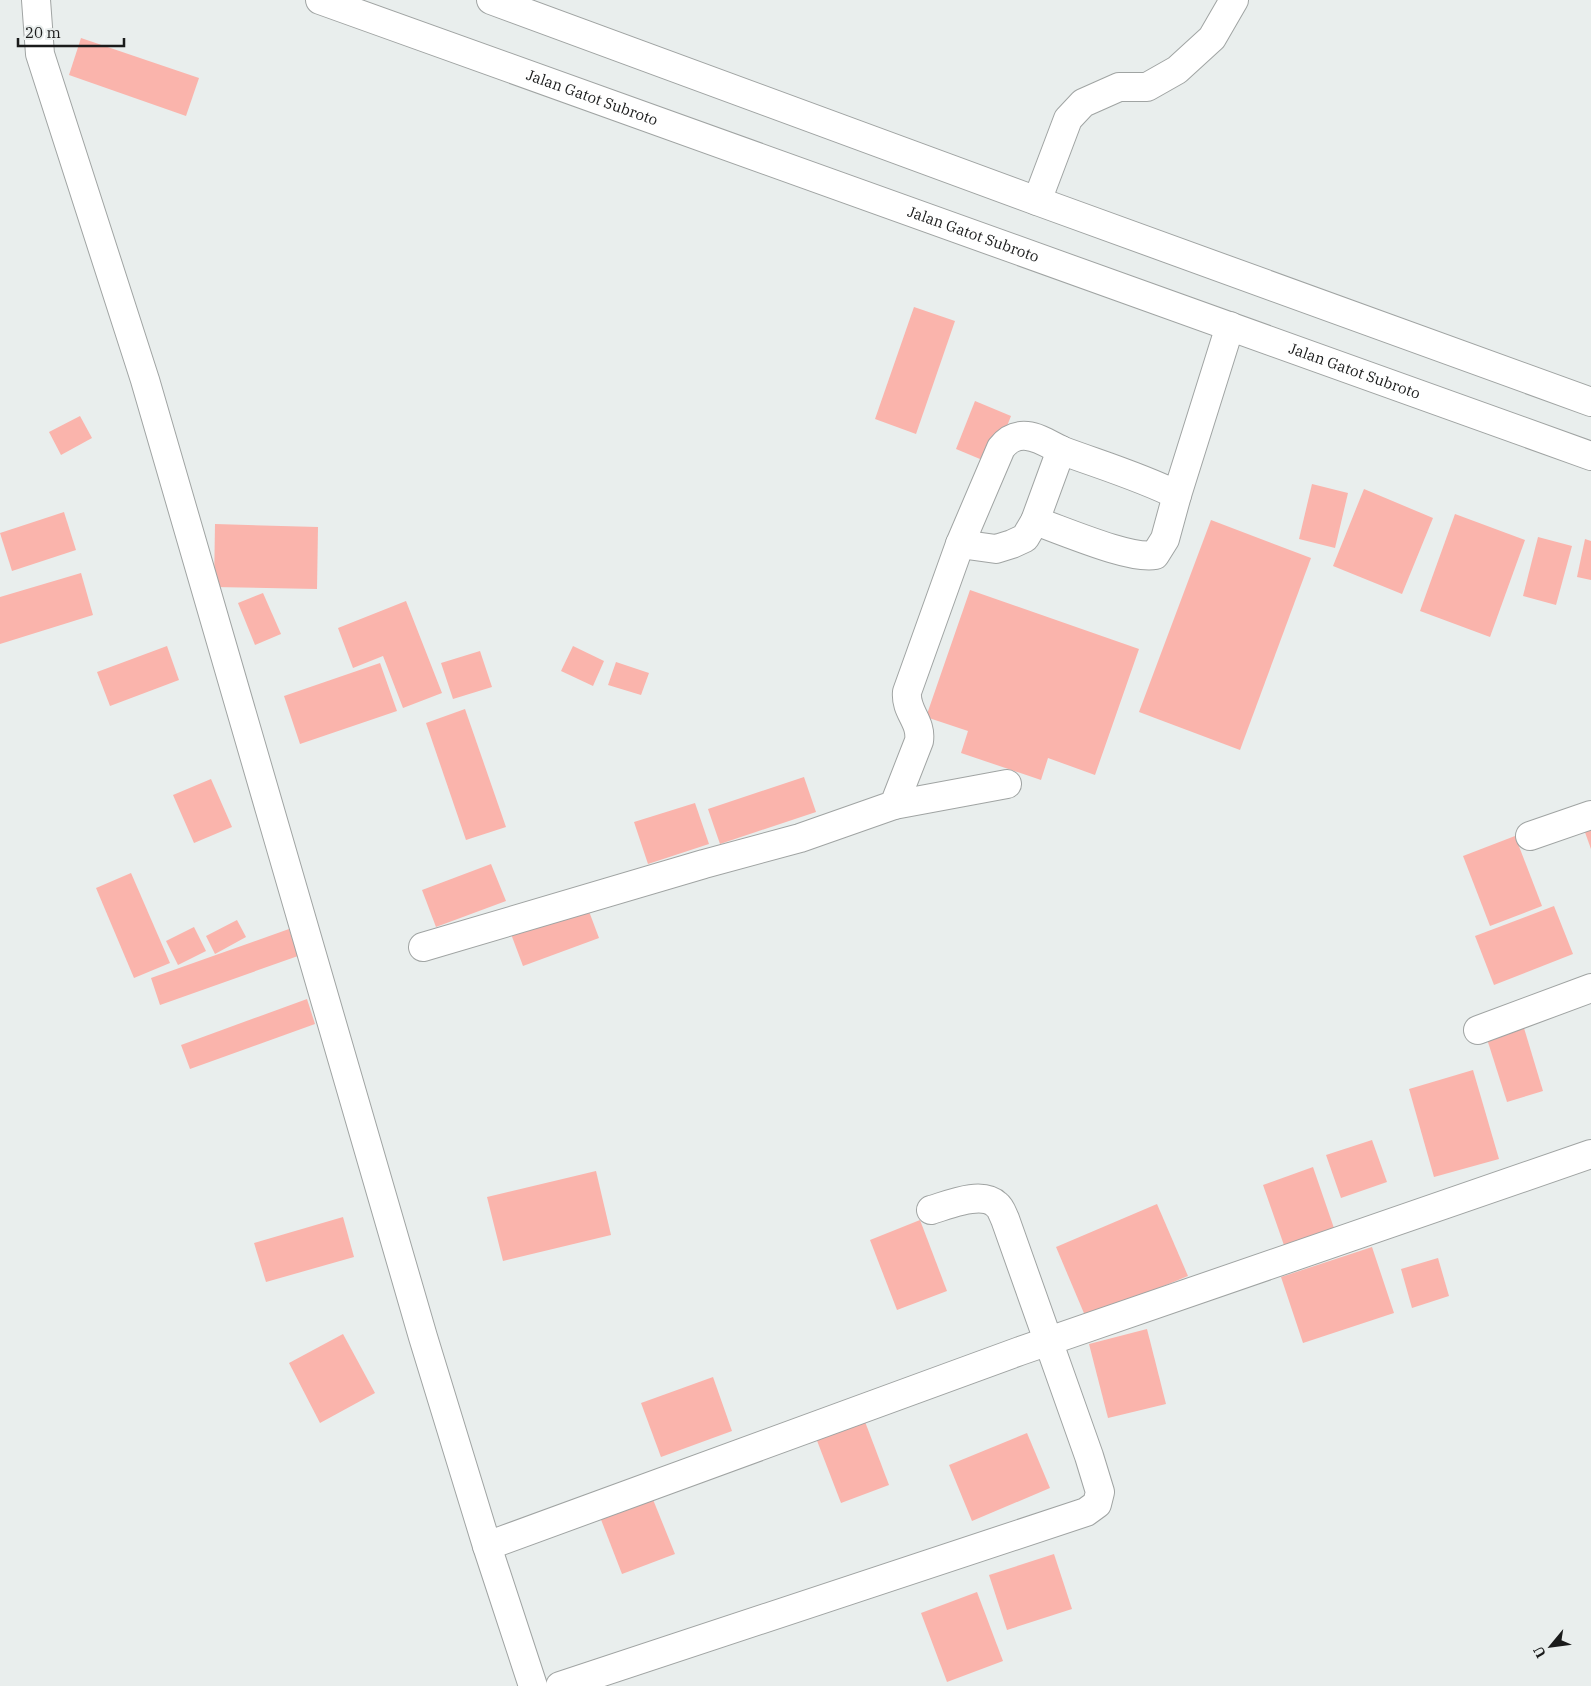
<svg xmlns="http://www.w3.org/2000/svg" width="1591" height="1686" font-family="'IBM Plex Serif',serif">
  <rect width="100%" height="100%" fill="#e9eeed"/>
  <g fill="#fab4ac">
    <polygon points="81,38 199,78 186,116 69,75"/>
    <polygon points="914,307 955,321 916,434 875,419"/>
    <polygon points="975,401 1011,416 992,464 956,449"/>
    <polygon points="80,416 92,438 61,455 49,432"/>
    <polygon points="1312,484 1348,493 1335,548 1299,539"/>
    <polygon points="1364,489 1433,518 1402,594 1333,566"/>
    <polygon points="64,512 76,550 12,571 0,533"/>
    <polygon points="1455,514 1525,540 1490,637 1420,611"/>
    <polygon points="1211,520 1311,558 1240,750 1139,712"/>
    <polygon points="215,524 318,527 317,589 214,587"/>
    <polygon points="1538,537 1572,546 1556,605 1523,596"/>
    <polygon points="1585,539 1591,541 1591,580 1577,577"/>
    <polygon points="81,573 93,615 0,644 0,597"/>
    <polygon points="970,590 1139,649 1095,775 1048,758 1041,780 961,753 968,731 926,717"/>
    <polygon points="263,593 281,634 255,645 238,603"/>
    <polygon points="406,601 442,693 403,708 383,656 353,668 338,628"/>
    <polygon points="167,646 179,680 110,706 97,672"/>
    <polygon points="573,646 604,661 593,686 561,671"/>
    <polygon points="480,651 492,687 453,699 441,663"/>
    <polygon points="616,662 649,673 641,695 608,685"/>
    <polygon points="380,663 397,711 300,744 284,696"/>
    <polygon points="465,709 506,827 466,840 426,723"/>
    <polygon points="804,777 816,812 720,844 708,809"/>
    <polygon points="211,779 232,827 194,843 173,795"/>
    <polygon points="695,803 709,844 648,864 634,822"/>
    <polygon points="1591,821 1591,849 1582,824"/>
    <polygon points="1515,836 1542,906 1490,926 1463,856"/>
    <polygon points="491,864 506,901 436,927 422,890"/>
    <polygon points="131,873 170,963 134,978 96,888"/>
    <polygon points="587,906 599,938 523,966 511,934"/>
    <polygon points="1554,906 1573,954 1494,985 1475,936"/>
    <polygon points="237,920 246,937 215,954 206,936"/>
    <polygon points="194,927 206,951 178,965 166,941"/>
    <polygon points="289,929 298,956 160,1005 151,978"/>
    <polygon points="307,999 315,1024 190,1069 181,1045"/>
    <polygon points="1524,1028 1543,1091 1507,1102 1487,1039"/>
    <polygon points="1473,1070 1499,1159 1434,1177 1409,1089"/>
    <polygon points="1372,1140 1387,1182 1341,1198 1326,1155"/>
    <polygon points="1313,1167 1336,1234 1286,1251 1263,1185"/>
    <polygon points="596,1171 611,1235 503,1261 487,1197"/>
    <polygon points="1157,1204 1188,1276 1086,1318 1056,1247"/>
    <polygon points="343,1217 354,1257 266,1282 254,1243"/>
    <polygon points="920,1220 947,1291 897,1310 870,1240"/>
    <polygon points="1372,1247 1394,1313 1303,1343 1281,1277"/>
    <polygon points="1438,1258 1449,1296 1412,1308 1401,1269"/>
    <polygon points="1147,1329 1166,1404 1108,1418 1089,1344"/>
    <polygon points="343,1334 375,1393 320,1423 289,1363"/>
    <polygon points="713,1377 732,1431 661,1457 641,1403"/>
    <polygon points="864,1419 889,1485 841,1503 816,1438"/>
    <polygon points="1027,1433 1050,1488 972,1521 949,1465"/>
    <polygon points="652,1497 675,1554 622,1574 600,1517"/>
    <polygon points="1054,1554 1072,1609 1007,1630 989,1575"/>
    <polygon points="977,1592 1003,1661 947,1682 921,1613"/>
  </g>
  <g fill="none" stroke-linecap="round" stroke-linejoin="round">
    <g stroke="#a0a4a3" stroke-width="30">
      <g id="minor">
        <polyline points="36,0 40,54 145,380 423,1337 487,1546 533,1686"/>
        <path id="s1" d="M320 0 1591 456"/>
        <polyline points="491,0 1037,201 1591,402"/>
        <polyline points="1037,201 1068,119 1083,103 1119,87 1147,87 1177,70 1212,38 1234,0"/>
        <path d="M1035 521C1062 530 1130 560 1155 555L1165 539 1177 495"/>
        <polyline points="960,544 996,549 1012,544 1025,538 1035,521 1061,450"/>
        <polyline points="894,805 1007,784"/>
        <polyline points="1530,836 1591,815"/>
        <path d="M423 947 704 864 800 838 894 805 919 741C922 721 905 712 907 692L960 544 1001 448C1008 439 1016 435 1027 436 1039 437 1052 446 1063 451 1101 465 1141 477 1177 495L1230 326"/>
        <polyline points="1478,1030 1591,988"/>
        <polyline points="487,1546 1020,1351 1591,1154"/>
        <path d="M560 1686 1086 1512 1097 1504 1100 1492 1089 1456 1005 1219C1003 1215 1001 1208 997 1205 982 1190 948 1205 931 1210"/>
      </g>
    </g>
    <use href="#minor" stroke="#fff" stroke-width="28"/>
  </g>
  <g text-anchor="middle" stroke-width="5" stroke-linejoin="round" paint-order="stroke">
    <g font-size="15" fill="#1a1b1b" stroke="#e9eeed">
      <text dy="5" stroke="none"><textPath href="#s1" startOffset="289">Jalan Gatot Subroto</textPath></text>
      <text dy="5" stroke="none"><textPath href="#s1" startOffset="694">Jalan Gatot Subroto</textPath></text>
      <text dy="5" stroke="none"><textPath href="#s1" startOffset="1099">Jalan Gatot Subroto</textPath></text>
    </g>
  </g>
  <g transform="translate(1551 1646) rotate(241)" stroke="#e9eeed" stroke-width="4" paint-order="stroke">
  <path d="M0-4L9 19L0 12L-9 19Z" fill="#1a1b1b"/>
  <text y="-8" font-size="14" font-weight="bold" text-anchor="middle" fill="#1a1b1b">U</text>
  </g>
  <path d="M18 38v8h106v-8" fill="none" stroke="#1a1b1b" stroke-width="2.5"/>
  <text x="25" y="38" font-size="15" fill="#1a1b1b" stroke="#e9eeed" stroke-width="4" paint-order="stroke">20 m</text>
</svg>
